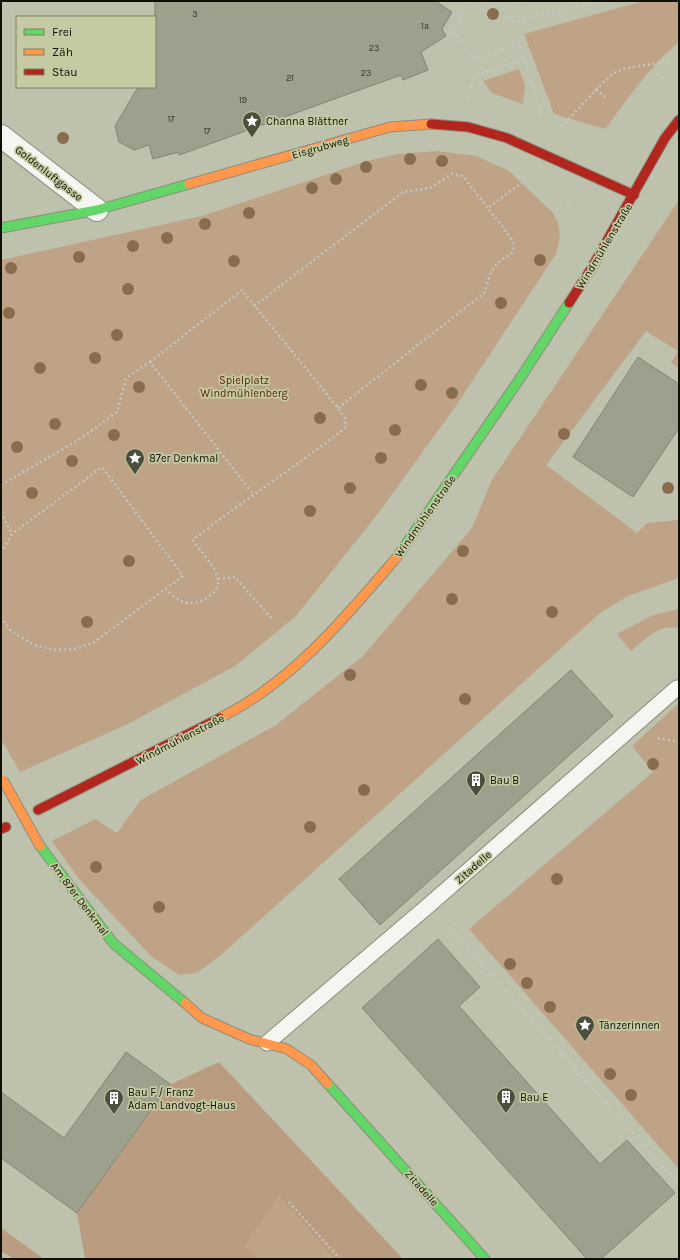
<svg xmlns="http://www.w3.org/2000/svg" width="680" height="1260" font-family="Karla,sans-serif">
  <rect width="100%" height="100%" fill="#bec1ab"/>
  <g fill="#bea387">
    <path d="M644 1H679V42C649 66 628 99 605 129L554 114 524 34Z"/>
    <polygon points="519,69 525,85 523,104 492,93 483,81"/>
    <path d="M438 151 476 156 509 171 552 212C562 226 561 238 556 254L453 410 377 515 296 616 235 666 128 724 20 772 1 739V260L202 216 367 161 398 154Z"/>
    <polygon points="679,200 679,368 671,363 678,351 646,331 546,465 637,533 647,523 679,520 679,578 628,596 600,613 220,956 197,973 179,975 151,956 79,879 52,841 95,819 117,833 141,800 276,725 363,656 472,528 492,480"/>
    <path d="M679 609V628C658 624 646 639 631 651L617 634 653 615Z"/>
    <polygon points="679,703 679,1169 469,929 653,772 632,746"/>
    <polygon points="279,1196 334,1259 258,1259 245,1245"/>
  </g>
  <g fill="#ba9d81">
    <polygon points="219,1062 403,1259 334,1259 279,1196 245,1245 258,1259 85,1259 77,1213 171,1084"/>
    <polygon points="1,1228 44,1259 14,1259 1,1251"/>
  </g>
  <g fill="#9ea08e" stroke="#838575">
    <polygon points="155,1 435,1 452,12 442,29 446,36 421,52 428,70 403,80 401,75 179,155 179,152 153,159 149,145 134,150 119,142 115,126 138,87 155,87"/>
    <polygon points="638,357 679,384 679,428 633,497 573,457"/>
    <polygon points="571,670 613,716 380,925 339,879"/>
    <polygon points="438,939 480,987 459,1006 600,1164 627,1140 675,1193 601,1259 587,1259 362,1008"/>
    <polygon points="126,1052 170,1084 77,1213 1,1158 1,1092 64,1138"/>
  </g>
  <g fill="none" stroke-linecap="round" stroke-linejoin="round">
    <g stroke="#8c8e7d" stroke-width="17">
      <polyline id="lane" points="267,1043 429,905 677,688"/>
    </g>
    <g stroke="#8c8e7d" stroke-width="24">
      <polyline id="street" points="1,136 97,210"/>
    </g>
    <g stroke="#8c8e7d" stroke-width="11">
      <g id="fast">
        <polyline points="1,228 97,210 189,184"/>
        <polyline points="397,557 519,380 569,303"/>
        <polyline points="40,846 113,943 185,1003"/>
        <polyline points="328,1084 485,1259"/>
      </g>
    </g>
    <g stroke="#8c8e7d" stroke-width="11">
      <g id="slow">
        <polyline points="189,184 390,127 431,124"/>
        <path d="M220 718C292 682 345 618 397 557"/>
        <polyline points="185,1003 202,1018 249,1039 287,1049 311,1065 328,1084"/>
      </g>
    </g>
    <g stroke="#8c8e7d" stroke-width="11">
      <g id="jam">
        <polyline points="431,124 468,127 507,138 634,195"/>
        <polyline points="569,303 591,269 665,138 679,120"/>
        <polyline points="38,810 220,718"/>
        <polyline points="1,829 6,827"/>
      </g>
    </g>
    <g stroke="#c6c6c0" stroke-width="2.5" stroke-dasharray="2 3" stroke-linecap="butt">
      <polyline points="467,1 461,17 452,31 475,60 519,44 542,117"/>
      <polyline points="496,1 513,22"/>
      <polyline points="513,22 603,1"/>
      <polyline points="513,22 521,1"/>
      <polyline points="656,74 661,78"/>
      <polyline points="596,90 612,74 623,69 670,61"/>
      <polyline points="469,98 474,76 524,59"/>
      <polyline points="558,130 596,90 605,97"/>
      <polyline points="489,207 528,178"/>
      <polyline points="565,211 570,202"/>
      <path d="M254 306 403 192 430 188 452 174 463 176 511 238C518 258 505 254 495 266 490 272 487 285 484 293L338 408"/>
      <path d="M150 362 242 290 338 408 345 418 346 425 344 429C294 468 242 501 193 540 199 549 218 570 218 580 219 595 197 607 184 602 177 600 171 594 166 590"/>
      <polyline points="1,485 80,439 117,412 126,378 150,362 253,494"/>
      <polyline points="1,512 12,534"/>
      <polyline points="1,553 12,534 102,467 183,576 93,643 75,649 56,650 34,645 11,631 1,617"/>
      <polyline points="218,579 235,577 272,619"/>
      <polyline points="658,738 679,742"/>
      <polyline points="446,923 679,1185"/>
      <polyline points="289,1202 340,1259"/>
    </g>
    <use href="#lane" stroke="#f5f6f2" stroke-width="15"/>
    <use href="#street" stroke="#f5f6f2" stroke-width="22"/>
    <use href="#fast" stroke="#63d668" stroke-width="9"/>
    <use href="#slow" stroke="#ff974d" stroke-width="9"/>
    <use href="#jam" stroke="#b3261e" stroke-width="9"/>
    <g stroke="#8c8e7d" stroke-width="11" stroke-linecap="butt">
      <polyline id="slow-bridge" points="3,780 40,846"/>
    </g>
    <use href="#slow-bridge" stroke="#ff974d" stroke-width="9"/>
  </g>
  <g fill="#876c4d">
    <circle cx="493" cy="14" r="6"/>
    <circle cx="63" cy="138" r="6"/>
    <circle cx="410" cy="159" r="6"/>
    <circle cx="442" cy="161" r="6"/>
    <circle cx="366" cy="167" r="6"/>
    <circle cx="336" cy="179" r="6"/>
    <circle cx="312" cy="188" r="6"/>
    <circle cx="249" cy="213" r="6"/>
    <circle cx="205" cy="224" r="6"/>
    <circle cx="167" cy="238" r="6"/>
    <circle cx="133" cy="246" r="6"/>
    <circle cx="79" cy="257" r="6"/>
    <circle cx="540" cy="260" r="6"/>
    <circle cx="234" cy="261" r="6"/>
    <circle cx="11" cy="268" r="6"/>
    <circle cx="128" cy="289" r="6"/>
    <circle cx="501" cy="303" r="6"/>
    <circle cx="9" cy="313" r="6"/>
    <circle cx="117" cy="335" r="6"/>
    <circle cx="95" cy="358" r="6"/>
    <circle cx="40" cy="368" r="6"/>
    <circle cx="421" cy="385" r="6"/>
    <circle cx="139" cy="387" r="6"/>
    <circle cx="452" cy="393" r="6"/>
    <circle cx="320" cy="418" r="6"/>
    <circle cx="55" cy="424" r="6"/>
    <circle cx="395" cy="430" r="6"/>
    <circle cx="564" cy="434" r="6"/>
    <circle cx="114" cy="435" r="6"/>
    <circle cx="17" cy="447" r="6"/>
    <circle cx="381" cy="458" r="6"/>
    <circle cx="72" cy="461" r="6"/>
    <circle cx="350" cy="488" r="6"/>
    <circle cx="668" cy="488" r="6"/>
    <circle cx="32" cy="493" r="6"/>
    <circle cx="310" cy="511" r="6"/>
    <circle cx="463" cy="551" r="6"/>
    <circle cx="129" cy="561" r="6"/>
    <circle cx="452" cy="599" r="6"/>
    <circle cx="552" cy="612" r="6"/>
    <circle cx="87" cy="622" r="6"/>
    <circle cx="350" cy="675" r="6"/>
    <circle cx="465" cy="699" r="6"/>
    <circle cx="653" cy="764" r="6"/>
    <circle cx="364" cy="790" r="6"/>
    <circle cx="310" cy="827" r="6"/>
    <circle cx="96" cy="867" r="6"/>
    <circle cx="557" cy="879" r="6"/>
    <circle cx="159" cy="907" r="6"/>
    <circle cx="510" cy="964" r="6"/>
    <circle cx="527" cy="983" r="6"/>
    <circle cx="550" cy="1007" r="6"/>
    <circle cx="610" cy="1074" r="6"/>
    <circle cx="631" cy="1095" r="6"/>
  </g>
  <defs>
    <g id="sight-pin" transform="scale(1)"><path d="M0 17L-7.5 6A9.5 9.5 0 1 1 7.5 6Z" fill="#4c4e3e" stroke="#c5caa2"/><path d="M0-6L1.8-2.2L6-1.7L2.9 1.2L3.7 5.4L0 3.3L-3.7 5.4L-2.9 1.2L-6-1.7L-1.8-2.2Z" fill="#fff"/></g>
    <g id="building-pin" transform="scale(1)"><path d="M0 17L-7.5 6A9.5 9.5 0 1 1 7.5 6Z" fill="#4c4e3e" stroke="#c5caa2"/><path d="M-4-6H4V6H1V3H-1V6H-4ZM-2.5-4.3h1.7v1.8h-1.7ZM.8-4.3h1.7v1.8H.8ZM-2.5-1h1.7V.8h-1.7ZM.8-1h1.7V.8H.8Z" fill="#fff"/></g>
  </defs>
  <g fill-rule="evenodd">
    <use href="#sight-pin" x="252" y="121"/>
    <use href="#sight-pin" x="135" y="458"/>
    <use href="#building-pin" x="476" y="780"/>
    <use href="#sight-pin" x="585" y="1025"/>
    <use href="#building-pin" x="506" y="1097"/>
    <use href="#building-pin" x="114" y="1098"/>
  </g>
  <g text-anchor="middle" stroke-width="3.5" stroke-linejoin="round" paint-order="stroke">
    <g font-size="9" fill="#333426">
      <text x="195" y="17">3</text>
      <text x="425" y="29">1a</text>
      <text x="374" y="51">23</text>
      <text x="366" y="76">23</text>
      <text x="290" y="81">21</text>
      <text x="243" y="103">19</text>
      <text x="171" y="122">17</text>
      <text x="207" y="134">17</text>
    </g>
    <g font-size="11" fill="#0f1003" stroke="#c5caa2" text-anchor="start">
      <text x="266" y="125">Channa Blättner</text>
      <text x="149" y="462">87er Denkmal</text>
      <text x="490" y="784">Bau B</text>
      <text x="599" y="1029">Tänzerinnen</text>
      <text x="128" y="1096">Bau F / Franz<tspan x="128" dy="13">Adam Landvogt-Haus</tspan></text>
      <text x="520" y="1101">Bau E</text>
    </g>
    <g font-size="11" fill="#0f1003" stroke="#c5caa2">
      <text transform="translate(320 147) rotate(-16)" y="4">Eisgrubweg</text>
      <text transform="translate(49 173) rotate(38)" y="4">Goldenluftgasse</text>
      <text transform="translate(604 246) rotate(-59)" y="4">Windmühlenstraße</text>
      <text transform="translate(425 516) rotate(-55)" y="4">Windmühlenstraße</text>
      <text transform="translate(180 739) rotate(-27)" y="4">Windmühlenstraße</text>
      <text transform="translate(473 867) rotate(-41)" y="4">Zitadelle</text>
      <text transform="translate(80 899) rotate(53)" y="4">Am 87er Denkmal</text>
      <text transform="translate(422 1188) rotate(48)" y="4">Zitadelle</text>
    </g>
    <g font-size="11" fill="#5a2700" stroke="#c5caa2">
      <text x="244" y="384">Spielplatz<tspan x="244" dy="13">Windmühlenberg</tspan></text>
    </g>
  </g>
  <rect width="680" height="1260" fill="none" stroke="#0f1003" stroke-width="4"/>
  <rect x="16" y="16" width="140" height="72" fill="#c5caa2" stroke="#7c8062"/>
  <rect x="24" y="29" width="20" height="6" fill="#63d668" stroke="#7c8062"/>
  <text x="52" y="36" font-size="12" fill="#0f1003">Frei</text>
  <rect x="24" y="49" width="20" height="6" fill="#ff974d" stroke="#7c8062"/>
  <text x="52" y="56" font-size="12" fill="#0f1003">Zäh</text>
  <rect x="24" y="69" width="20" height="6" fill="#b3261e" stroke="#7c8062"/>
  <text x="52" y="76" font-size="12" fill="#0f1003">Stau</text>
</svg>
